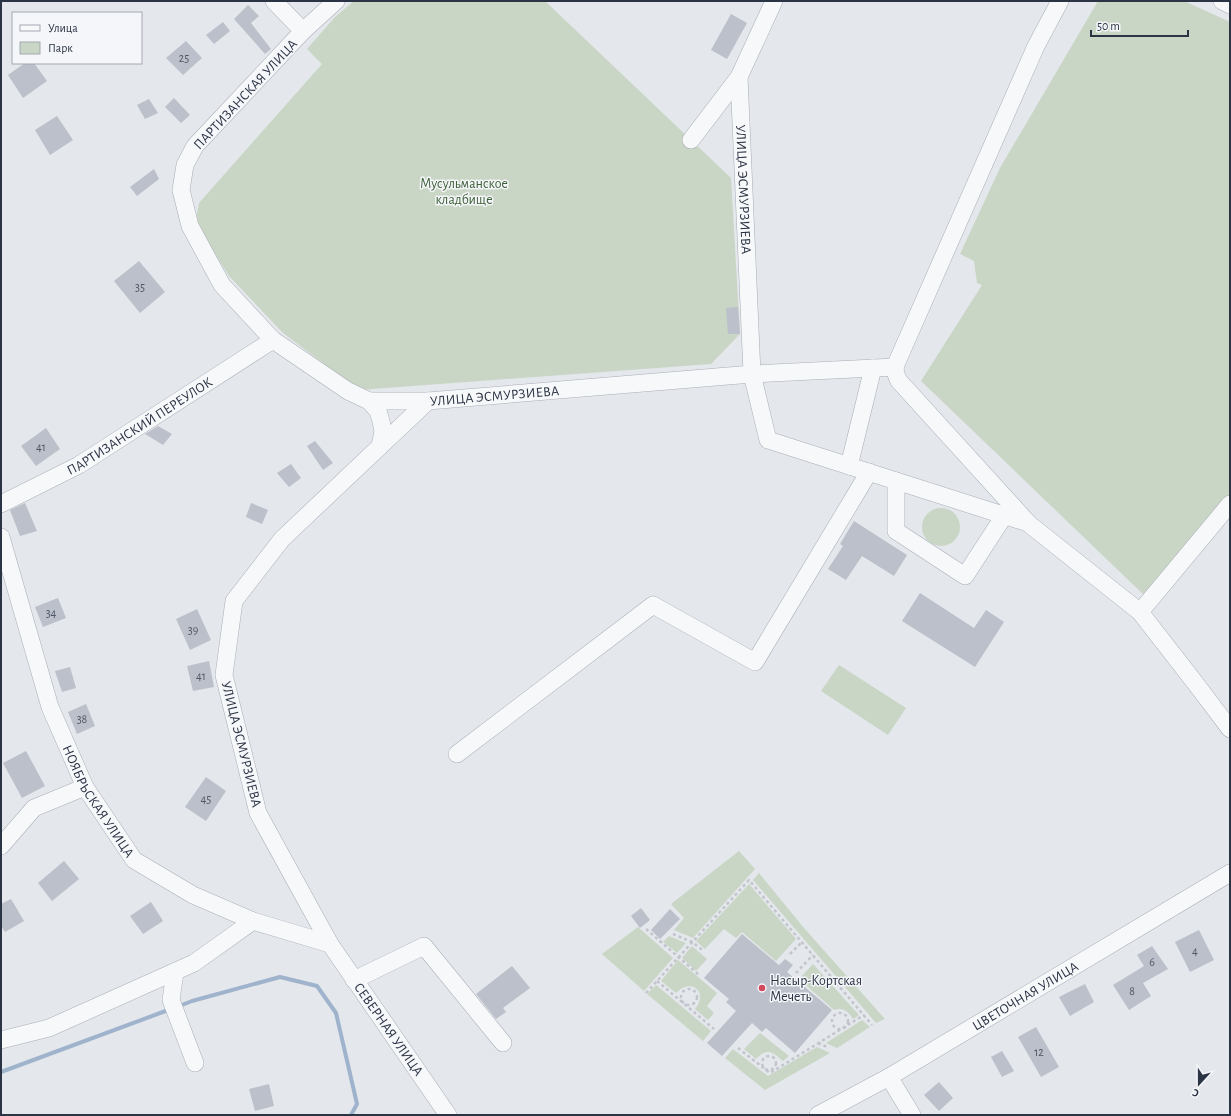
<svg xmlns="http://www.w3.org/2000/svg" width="1231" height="1116" font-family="'Alegreya Sans',sans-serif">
  <rect width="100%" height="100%" fill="#e4e7ec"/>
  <g fill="#c9d6c5">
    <polygon points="354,1 545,1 731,178 740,334 711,364 359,390 283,333 229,276 198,227 197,214 199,203 322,64 307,49 335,17"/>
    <polygon points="1098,1 1184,1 1230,22 1230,493 1145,596 921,381 982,285 977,283 974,261 960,254 1000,168"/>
    <circle cx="941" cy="527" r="19"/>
    <polygon points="839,665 906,708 888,735 821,691"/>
    <polygon points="739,851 755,869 693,938 674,930 684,918 671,904"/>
    <polygon points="759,873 804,928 885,1019 876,1023 753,880"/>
    <polygon points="749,884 796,939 776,961 742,932 736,938 724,929 705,949 696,941"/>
    <polygon points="638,927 673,958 644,991 602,954"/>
    <polygon points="669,936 686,943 677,953 663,942"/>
    <polygon points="692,946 707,959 696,971 682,958"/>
    <path d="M678 960 717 993 707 1006 714 1013 708 1020 695 1009C709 992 691 977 676 993L661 981Z"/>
    <path d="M813 964 859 1015 853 1019C848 1012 844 1007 834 1010L799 979Z"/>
    <polygon points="656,985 711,1031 703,1041 647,994"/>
    <polygon points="862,1020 870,1027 837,1048 826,1043"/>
    <path d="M760 1033 789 1056 783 1061C773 1052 767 1047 756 1059L744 1049Z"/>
    <polygon points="817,1047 830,1053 765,1090 725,1058 733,1049 768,1076"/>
  </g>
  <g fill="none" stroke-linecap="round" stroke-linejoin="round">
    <g stroke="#9fb4cc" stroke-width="4">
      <polyline points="177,1007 192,1001 280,977 317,986 336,1013 357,1104 351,1115"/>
      <polyline points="1,1072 171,1009"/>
    </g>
  </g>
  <g fill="#bbc0ca">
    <polygon points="248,5 259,16 251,23 271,49 265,54 234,19"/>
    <polygon points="731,14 747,23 727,59 711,50"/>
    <polygon points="223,22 230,31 214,44 206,35"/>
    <polygon points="186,41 202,58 183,75 166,58"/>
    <polygon points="25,63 34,63 47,81 23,98 8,75"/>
    <polygon points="174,98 190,115 181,123 165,107"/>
    <polygon points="149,99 158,113 145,119 137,105"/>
    <polygon points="57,116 73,140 50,155 35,130"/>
    <polygon points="154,169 159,179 137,196 130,187"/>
    <polygon points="139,261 165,292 140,313 114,281"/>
    <polygon points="738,307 740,334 728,334 726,308"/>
    <polygon points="158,426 172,434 163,445 145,434"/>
    <polygon points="46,428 60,449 36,466 21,446"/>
    <polygon points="315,441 333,463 323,470 307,446"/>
    <polygon points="291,464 301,478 289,487 277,473"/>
    <polygon points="25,503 37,531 20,536 10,510"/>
    <polygon points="251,503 268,510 262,524 246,517"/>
    <polygon points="854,521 907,555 894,576 862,556 846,580 828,569 843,546 840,544"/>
    <polygon points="920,593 974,628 986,610 1004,622 975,667 902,621"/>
    <polygon points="58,598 66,618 43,627 35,607"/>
    <polygon points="197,609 211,640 190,650 176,619"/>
    <polygon points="209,661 214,687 193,691 187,666"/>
    <polygon points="70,667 76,688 62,692 55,671"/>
    <polygon points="86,704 95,726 77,734 68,712"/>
    <polygon points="26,751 45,786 22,798 3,763"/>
    <polygon points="206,777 226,791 206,821 185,807"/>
    <polygon points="64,861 79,879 52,901 38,883"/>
    <polygon points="11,899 24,921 5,932 1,926 1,904"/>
    <polygon points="151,902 163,921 143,934 130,916"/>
    <polygon points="641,908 650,920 640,928 631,916"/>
    <polygon points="670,909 680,919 660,939 651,930"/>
    <polygon points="1199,930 1214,960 1190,972 1175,942"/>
    <polygon points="742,934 779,965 785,959 793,965 787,972 832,1010 795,1053 766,1028 762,1032 752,1023 722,1056 707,1043 736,1011 726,1002 729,999 704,978"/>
    <polygon points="1152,946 1168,969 1143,983 1151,996 1129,1010 1113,985 1144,966 1137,955"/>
    <polygon points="512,966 530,988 503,1008 506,1012 496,1019 476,994"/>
    <polygon points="1085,984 1094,1002 1070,1016 1059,997"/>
    <polygon points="1036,1027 1059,1067 1041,1077 1018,1037"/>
    <polygon points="1002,1051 1014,1071 1002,1077 991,1057"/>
    <polygon points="939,1082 953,1098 939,1111 924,1095"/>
    <polygon points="269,1084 274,1106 255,1111 249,1089"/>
  </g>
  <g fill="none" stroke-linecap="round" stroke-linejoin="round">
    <g stroke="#a9aeb7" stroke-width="18">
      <g id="minor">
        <polyline points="274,1 303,31"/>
        <polyline points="336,1 303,31 195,146 185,165 181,190 190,226 222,285 273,340 348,391 369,401 378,411 381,421 383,432 380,446"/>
        <path id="s1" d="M774 1 739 77 752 374 768 440 1028 523"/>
        <path d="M1060 1 1036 46 897 362C894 369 895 374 899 381L1029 524 1140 612 1196 684 1230 729"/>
        <polyline points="1222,1 1230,5"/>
        <polyline points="691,140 739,77"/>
        <polyline points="369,401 428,401"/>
        <polyline points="849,466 873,368"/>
        <polyline points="896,481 896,531 965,576 1004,516"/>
        <path id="s2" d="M1 504 79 465 273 340"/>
        <path id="s3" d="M1 537 50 707 85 787 134 860 193 895 253 921 330 944"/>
        <polyline points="1140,612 1230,504"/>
        <polyline points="457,754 653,605 755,662 869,472"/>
        <polyline points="1,846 34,808 85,787"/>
        <polyline points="175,972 171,1000 195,1063"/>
        <polyline points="354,980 424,946 503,1043"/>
        <polyline points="1,1040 49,1028 194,963 253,921"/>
        <polyline points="889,1077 912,1115"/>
        <path id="s4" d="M448 1115 330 944 258 813 224 675 234 601 282 539 428 401 752 374 895 367"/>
        <path id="s5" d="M818 1115 889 1077 1230 873"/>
      </g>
    </g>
    <g stroke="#c2c5cb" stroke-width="2.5" stroke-dasharray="3 3" stroke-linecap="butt">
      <polyline points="646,929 699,975"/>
      <polyline points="673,934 692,942 704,951"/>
      <polyline points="790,954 802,942"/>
      <polyline points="796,973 813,955"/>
      <polyline points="657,981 714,1029"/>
      <circle cx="689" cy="997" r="8"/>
      <polyline points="646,993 749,880 872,1025"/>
      <circle cx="840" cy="1021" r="8"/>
      <polyline points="818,1043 829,1048"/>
      <polyline points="738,1048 770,1073 864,1015"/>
      <circle cx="769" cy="1063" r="7"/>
    </g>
    <use href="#minor" stroke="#f7f8fa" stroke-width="17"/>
  </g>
  <circle fill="#d1495b" stroke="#f4f6f9" stroke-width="1.5" cx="762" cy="988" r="4"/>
  <g text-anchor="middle" stroke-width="3" stroke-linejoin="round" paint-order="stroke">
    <g font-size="12" fill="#4f5766">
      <text x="184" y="62">25</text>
      <text x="140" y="291">35</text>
      <text x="41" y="451">41</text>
      <text x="51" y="617">34</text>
      <text x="193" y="634">39</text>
      <text x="201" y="680">41</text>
      <text x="82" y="723">38</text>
      <text x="206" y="803">45</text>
      <text x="1195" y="955">4</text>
      <text x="1152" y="966">6</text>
      <text x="1132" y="995">8</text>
      <text x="1039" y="1056">12</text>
    </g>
    <g font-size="14" fill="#2b3445" stroke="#f4f6f9">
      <text transform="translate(245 94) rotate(-47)" y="5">ПАРТИЗАНСКАЯ УЛИЦА</text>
      <text dy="5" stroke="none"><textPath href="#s1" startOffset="196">УЛИЦА ЭСМУРЗИЕВА</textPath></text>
      <text dy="5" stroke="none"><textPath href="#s4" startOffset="920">УЛИЦА ЭСМУРЗИЕВА</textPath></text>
      <text dy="5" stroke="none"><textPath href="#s2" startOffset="159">ПАРТИЗАНСКИЙ ПЕРЕУЛОК</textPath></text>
      <text transform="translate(242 744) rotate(76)" y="5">УЛИЦА ЭСМУРЗИЕВА</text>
      <text dy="5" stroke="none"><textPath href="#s3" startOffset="283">НОЯБРЬСКАЯ УЛИЦА</textPath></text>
      <text dy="5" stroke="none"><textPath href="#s5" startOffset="239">ЦВЕТОЧНАЯ УЛИЦА</textPath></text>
      <text transform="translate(389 1029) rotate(55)" y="5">СЕВЕРНАЯ УЛИЦА</text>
    </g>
    <g font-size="14" fill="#3f6138" stroke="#f4f6f9">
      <text x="464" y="188">Мусульманское<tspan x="464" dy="16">кладбище</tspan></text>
    </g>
    <g font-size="14" fill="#2b3445" stroke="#f4f6f9" text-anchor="start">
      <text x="770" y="985">Насыр-Кортская<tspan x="770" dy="16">Мечеть</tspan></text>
    </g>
  </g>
  <rect width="1231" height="1116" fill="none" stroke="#2b3445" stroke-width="4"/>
  <rect x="12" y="12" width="130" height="52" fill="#f4f6f9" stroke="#a4a8b1"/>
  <rect x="20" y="25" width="20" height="6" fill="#f7f8fa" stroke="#a4a8b1"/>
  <text x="48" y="32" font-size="12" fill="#2b3445">Улица</text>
  <rect x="20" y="42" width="20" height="12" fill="#c9d6c5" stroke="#a4a8b1"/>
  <text x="48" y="52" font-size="12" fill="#2b3445">Парк</text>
  <g transform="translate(1199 1084) rotate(201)" stroke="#f4f6f9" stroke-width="3" paint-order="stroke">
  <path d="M0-3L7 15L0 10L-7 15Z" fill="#2b3445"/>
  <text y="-6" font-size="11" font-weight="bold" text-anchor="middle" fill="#2b3445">С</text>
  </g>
  <path d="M1091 30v6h97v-6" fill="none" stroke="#2b3445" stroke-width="2"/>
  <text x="1097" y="30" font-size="12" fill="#2b3445" stroke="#f4f6f9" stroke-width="3" paint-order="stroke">50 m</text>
</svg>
